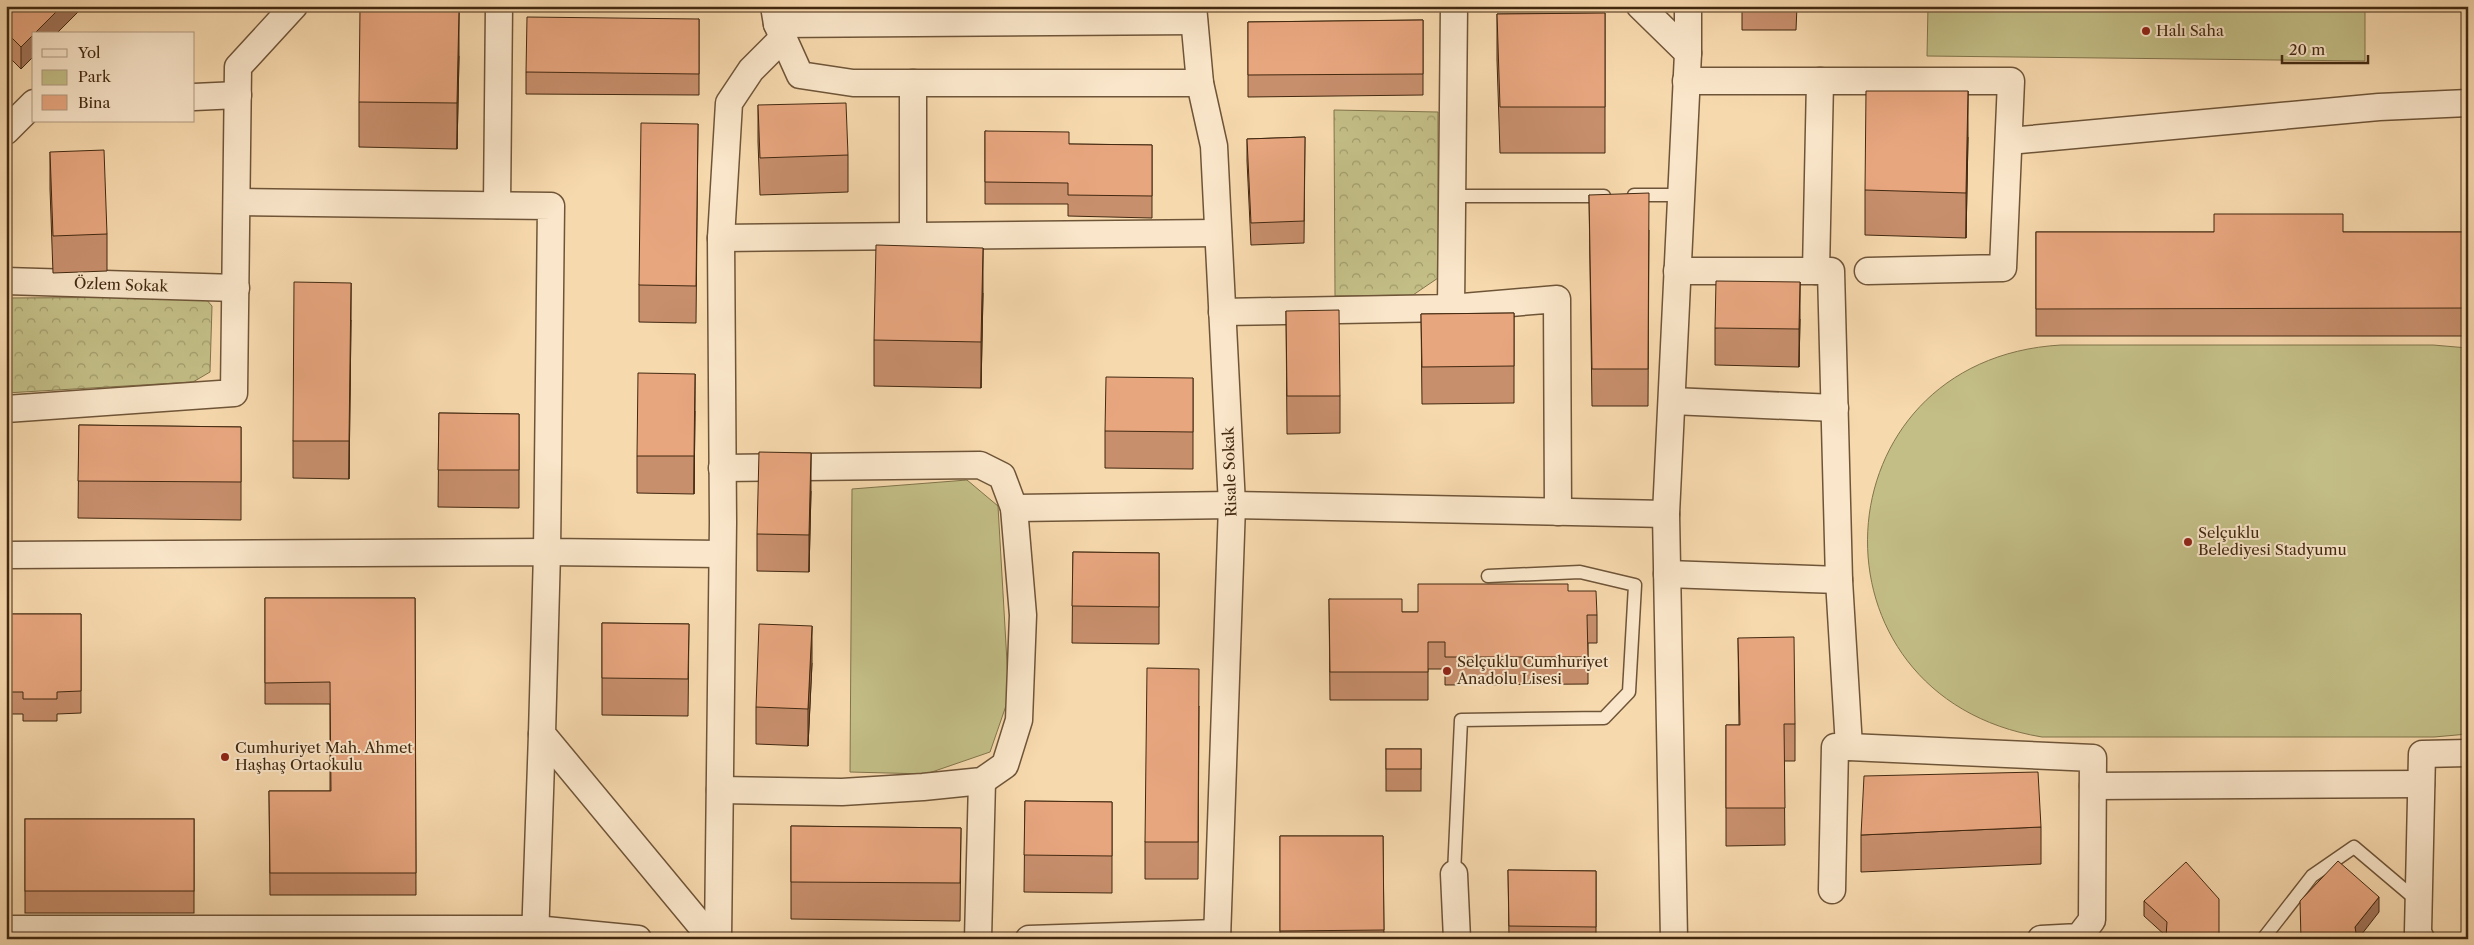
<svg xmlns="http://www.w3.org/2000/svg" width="2474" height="945" font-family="'Libre Caslon Text',serif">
  <defs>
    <pattern id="forest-crowns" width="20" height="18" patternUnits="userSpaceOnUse" patternTransform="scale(1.25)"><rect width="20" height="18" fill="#c3be86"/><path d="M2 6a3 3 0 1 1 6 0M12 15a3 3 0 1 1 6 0" fill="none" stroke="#a09a6c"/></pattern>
  </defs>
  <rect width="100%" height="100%" fill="#f7d9ae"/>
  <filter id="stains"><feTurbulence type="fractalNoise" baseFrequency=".004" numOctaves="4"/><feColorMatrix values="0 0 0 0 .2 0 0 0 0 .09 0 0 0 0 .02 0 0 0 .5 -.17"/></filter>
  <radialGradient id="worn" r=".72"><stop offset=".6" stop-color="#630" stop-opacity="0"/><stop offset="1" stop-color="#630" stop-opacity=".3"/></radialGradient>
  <g fill="#c3be86" stroke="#82744b">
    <polygon points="1928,6 2365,6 2365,61 1927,56"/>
    <path d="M2061 345H2433L2468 348V734L2434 737H2042C1798 697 1815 359 2061 345Z"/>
    <polygon points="967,480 998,506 1009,697 990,752 926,774 850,772 852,489"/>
  </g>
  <g fill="url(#forest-crowns)" stroke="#82744b">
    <polygon points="1334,110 1438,112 1438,278 1413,295 1335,296"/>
    <polygon points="204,297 212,306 210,372 193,382 6,393 6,298"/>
  </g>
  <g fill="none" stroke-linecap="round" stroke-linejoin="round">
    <g stroke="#6f5538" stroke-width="15">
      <g id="lane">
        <polyline points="1634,195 1681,195"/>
        <polyline points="1452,196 1604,196"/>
        <polyline points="1454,874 1461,720 1604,718 1629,692 1635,585 1580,572 1488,576"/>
        <polyline points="2263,939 2312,876 2354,847 2419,902"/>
      </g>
    </g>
    <g stroke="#6f5538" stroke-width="29">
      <g id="street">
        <polyline points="774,6 777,24 800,75 853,83 1200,83"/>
        <polyline points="1193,6 1200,83 1214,146 1232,505 1217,939"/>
        <polyline points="1640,6 1688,53 1666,514 1674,939"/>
        <polyline points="1688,6 1688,53"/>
        <polyline points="777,24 1194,21"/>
        <polyline points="1686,81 2011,81 2003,268 1868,271"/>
        <polyline points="913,83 913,236"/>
        <polyline points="194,97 238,95"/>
        <polyline points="6,131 34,103"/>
        <polyline points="2009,141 2379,107 2468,103"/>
        <polyline points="237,202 551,206 547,552 722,554"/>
        <polyline points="497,205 499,6"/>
        <polyline points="721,238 1218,233"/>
        <polyline points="1677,271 1816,271 1820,81"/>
        <polyline points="1816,271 1831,271 1839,580 1849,747 1835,747 1832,890"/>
        <polyline points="6,281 236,288"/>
        <polyline points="1451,308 1557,299 1558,512"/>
        <polyline points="1222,312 1451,308 1454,6"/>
        <polyline points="1672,401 1835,408"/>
        <polyline points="6,409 234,393 238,67 294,6"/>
        <polyline points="1014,508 1232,505 1666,514"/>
        <polyline points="6,555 547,552 542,734 712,939"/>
        <polyline points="1667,574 1839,580"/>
        <polyline points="1849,747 2093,758 2092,920 2079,937 2041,939"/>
        <polyline points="2093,786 2421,784"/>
        <polyline points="720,790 842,792 923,787 982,781 1005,765 1019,720 1023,615 1014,508 1002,476 980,465 722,468"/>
        <polyline points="1454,874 1457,939"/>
        <polyline points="6,929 535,929 638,939"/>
        <polyline points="535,939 542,734"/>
        <polyline points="718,939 723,522 721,238 729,103 751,70 783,38"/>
        <polyline points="978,939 982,781"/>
        <polyline points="1029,939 1217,933"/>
        <polyline points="2421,939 2418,932 2422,754 2468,753"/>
      </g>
    </g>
    <use href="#lane" stroke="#fae6ca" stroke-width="12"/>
    <use href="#street" stroke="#fae6ca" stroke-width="26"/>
  </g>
  <g fill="#c88f6d" stroke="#422910">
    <polygon points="6,6 84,6 56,34 34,34 21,69 6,54"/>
    <polygon points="1742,6 1797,6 1796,30 1742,30"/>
    <polygon points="1605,13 1605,153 1500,153 1497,60 1497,14"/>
    <polygon points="699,19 699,95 526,94 526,72"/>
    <polygon points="1423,20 1423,95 1248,97 1248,22"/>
    <polygon points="459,56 457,149 359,147 359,102"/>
    <polygon points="758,105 848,155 848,192 760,195 758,142"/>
    <polygon points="698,124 696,323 639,322 639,285"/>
    <polygon points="985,131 1069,144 1152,145 1152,218 1068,216 1068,204 985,204"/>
    <polygon points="1305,137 1304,243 1251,245 1247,161 1247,139"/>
    <polygon points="1968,137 1966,238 1865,235 1865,190"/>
    <polygon points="50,152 107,234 107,271 53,273 50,189"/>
    <polygon points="1589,195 1649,230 1648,406 1592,406"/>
    <rect x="2036" y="232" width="432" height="104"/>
    <polygon points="983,293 981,388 874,386 874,340"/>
    <polygon points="1286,311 1340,396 1340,433 1287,434"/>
    <polygon points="1514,313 1514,403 1422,404 1421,314"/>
    <polygon points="1800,319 1799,367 1715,365 1715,328"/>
    <polygon points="351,320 349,479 293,478 293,441"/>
    <polygon points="1193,378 1193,469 1105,468 1105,431"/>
    <polygon points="695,411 694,494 637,493 637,456"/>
    <polygon points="439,413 519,414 519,508 438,507"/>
    <polygon points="79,425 241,427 241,520 78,518"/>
    <polygon points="811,491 809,572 757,571 757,534"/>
    <polygon points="1073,552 1159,553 1159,644 1072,643"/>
    <polygon points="1568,591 1597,615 1597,643 1588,643 1588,684 1445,685 1445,669 1428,669 1428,700 1330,700 1329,599 1402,612 1418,612"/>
    <polygon points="265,598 415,598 416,895 270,895 269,791 330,791 330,704 265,704"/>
    <polygon points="6,614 81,614 81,713 57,714 57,721 23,721 23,714 6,714"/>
    <polygon points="602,623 689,624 688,716 602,715"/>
    <polygon points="1738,638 1795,724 1795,761 1784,761 1785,845 1726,846 1726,725 1739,725"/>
    <polygon points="812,663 808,746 756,744 756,707"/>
    <polygon points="1199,706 1198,879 1145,879 1145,842"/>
    <rect x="1386" y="749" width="35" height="42"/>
    <polygon points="1025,801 1112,802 1112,893 1024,892"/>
    <rect x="25" y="819" width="169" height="94"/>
    <polygon points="791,826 961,828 960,921 791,919"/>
    <polygon points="2041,827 2041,864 1861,872 1861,835"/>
    <polygon points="1280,836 1383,836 1384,939 1280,939"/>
    <polygon points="1508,870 1596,871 1596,939 1509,939"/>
    <polygon points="2219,899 2166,936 2144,916 2144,901"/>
  </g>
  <g fill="#a27459" stroke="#422910">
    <polygon points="62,6 84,6 56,34 34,34"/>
    <polygon points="459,10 459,56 457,149 457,103"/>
    <polygon points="34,34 34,56 21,69 21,47"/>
    <polygon points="1968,91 1968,137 1966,238 1966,193"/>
    <polygon points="983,248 983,293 981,388 981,342"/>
    <polygon points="1800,282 1800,319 1799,367 1799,329"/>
    <polygon points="351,283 351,320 349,479 349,441"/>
    <polygon points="695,374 695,411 694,494 694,456"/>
    <polygon points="811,453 811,491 809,572 809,535"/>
    <polygon points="812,626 812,663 808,746 808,709"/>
    <polygon points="2379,897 2379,912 2358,939 2355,939 2355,927"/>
  </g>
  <g fill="#e8a67f" stroke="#422910">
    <polygon points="6,6 62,6 21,47 6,32"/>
    <rect x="1742" y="6" width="54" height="3"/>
    <polygon points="360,8 459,10 457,103 359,102"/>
    <polygon points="1605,13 1605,107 1500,107 1497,14"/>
    <polygon points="527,17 699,19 699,74 526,72"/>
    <polygon points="1423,20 1423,74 1248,75 1248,22"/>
    <polygon points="1866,91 1968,91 1966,193 1865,190"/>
    <polygon points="846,103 848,155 760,158 758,105"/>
    <polygon points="641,123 698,124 696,286 639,285"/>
    <polygon points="985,131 1069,132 1069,144 1152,145 1152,196 1068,195 1068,183 985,182"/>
    <polygon points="1305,137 1304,221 1251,223 1247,139"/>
    <polygon points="104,150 107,234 53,236 50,152"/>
    <polygon points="1649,193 1648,369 1592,369 1589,195"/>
    <polygon points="2214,214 2343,214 2343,232 2468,232 2468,308 2036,309 2036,232 2214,232"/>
    <polygon points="876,245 983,248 981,342 874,340"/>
    <polygon points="1716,281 1800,282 1799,329 1715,328"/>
    <polygon points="294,282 351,283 349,441 293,441"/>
    <polygon points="1339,310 1340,396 1287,396 1286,311"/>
    <polygon points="1514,313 1514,366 1422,367 1421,314"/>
    <polygon points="638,373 695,374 694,456 637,456"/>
    <polygon points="1106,377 1193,378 1193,432 1105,431"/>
    <polygon points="439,413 519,414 519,470 438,470"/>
    <polygon points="79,425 241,427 241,482 78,481"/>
    <polygon points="759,452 811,453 809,535 757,534"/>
    <polygon points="1073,552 1159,553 1159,607 1072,606"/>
    <polygon points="1418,584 1568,584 1568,591 1596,591 1597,615 1587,615 1588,657 1445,657 1445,642 1428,642 1428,672 1330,672 1329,599 1402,599 1402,612 1418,612"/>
    <polygon points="265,598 415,598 416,873 270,873 269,791 331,791 330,682 265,683"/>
    <polygon points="6,614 81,614 81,691 57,692 57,699 23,699 23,692 6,692"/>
    <polygon points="602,623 689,624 688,679 602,678"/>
    <polygon points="759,624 812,626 808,709 756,707"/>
    <polygon points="1794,637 1795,724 1784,724 1785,808 1726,808 1726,725 1740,725 1738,638"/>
    <polygon points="1147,668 1199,669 1198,842 1145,842"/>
    <rect x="1386" y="749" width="35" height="20"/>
    <polygon points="2038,772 2041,827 1861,835 1864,776"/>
    <polygon points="1025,801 1112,802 1112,856 1024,855"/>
    <rect x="25" y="819" width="169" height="72"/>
    <polygon points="791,826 961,828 960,883 791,882"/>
    <polygon points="1280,836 1383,836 1384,930 1280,931"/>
    <polygon points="2338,861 2379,897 2355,927 2357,939 2301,939 2300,901"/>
    <polygon points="2186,862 2219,899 2219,939 2164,939 2166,937 2167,922 2144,901"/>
    <polygon points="1508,870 1596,871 1596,927 1509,926"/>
  </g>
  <g fill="#8f2418" stroke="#fae6ca" stroke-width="2">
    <circle cx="2146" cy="31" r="5"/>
    <circle cx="2188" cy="542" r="5"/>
    <circle cx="1447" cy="671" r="5"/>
    <circle cx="225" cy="757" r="5"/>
  </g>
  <g text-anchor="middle" stroke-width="4" stroke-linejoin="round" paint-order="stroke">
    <g font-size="15" fill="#422910" stroke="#fae6ca" text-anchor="start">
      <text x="2156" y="36">Halı Saha</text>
      <text x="2198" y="538">Selçuklu<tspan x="2198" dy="17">Belediyesi Stadyumu</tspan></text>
      <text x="1457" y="667">Selçuklu Cumhuriyet<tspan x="1457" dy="17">Anadolu Lisesi</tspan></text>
      <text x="235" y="753">Cumhuriyet Mah. Ahmet<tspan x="235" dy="17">Haşhaş Ortaokulu</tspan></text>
    </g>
    <g font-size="15" fill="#422910" stroke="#fae6ca">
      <text transform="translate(121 285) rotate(2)" y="5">Özlem Sokak</text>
      <text transform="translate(1230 472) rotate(-92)" y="5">Risale Sokak</text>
    </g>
  </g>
  <rect width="2474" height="945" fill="none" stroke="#f7d9ae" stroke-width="25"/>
  <rect x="8" y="8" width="2459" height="930" fill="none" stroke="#422910" stroke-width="2.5"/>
  <rect x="12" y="12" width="2449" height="920" fill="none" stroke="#422910"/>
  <rect x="32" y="32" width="162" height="90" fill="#fae6ca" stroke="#b09a80"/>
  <rect x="42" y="49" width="25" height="8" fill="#fae6ca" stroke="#b09a80"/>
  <text x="78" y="58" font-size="15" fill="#422910">Yol</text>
  <rect x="42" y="70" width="25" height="15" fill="#c3be86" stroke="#b09a80"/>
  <text x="78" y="82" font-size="15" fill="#422910">Park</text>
  <rect x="42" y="95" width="25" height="15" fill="#e8a67f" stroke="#b09a80"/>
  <text x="78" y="108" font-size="15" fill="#422910">Bina</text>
  <path d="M2282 55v8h86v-8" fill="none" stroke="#422910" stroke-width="2.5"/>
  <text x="2289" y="55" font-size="15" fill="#422910" stroke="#fae6ca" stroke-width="4" paint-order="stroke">20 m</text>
  <rect width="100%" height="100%" filter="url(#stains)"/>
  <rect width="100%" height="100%" fill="url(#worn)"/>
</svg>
